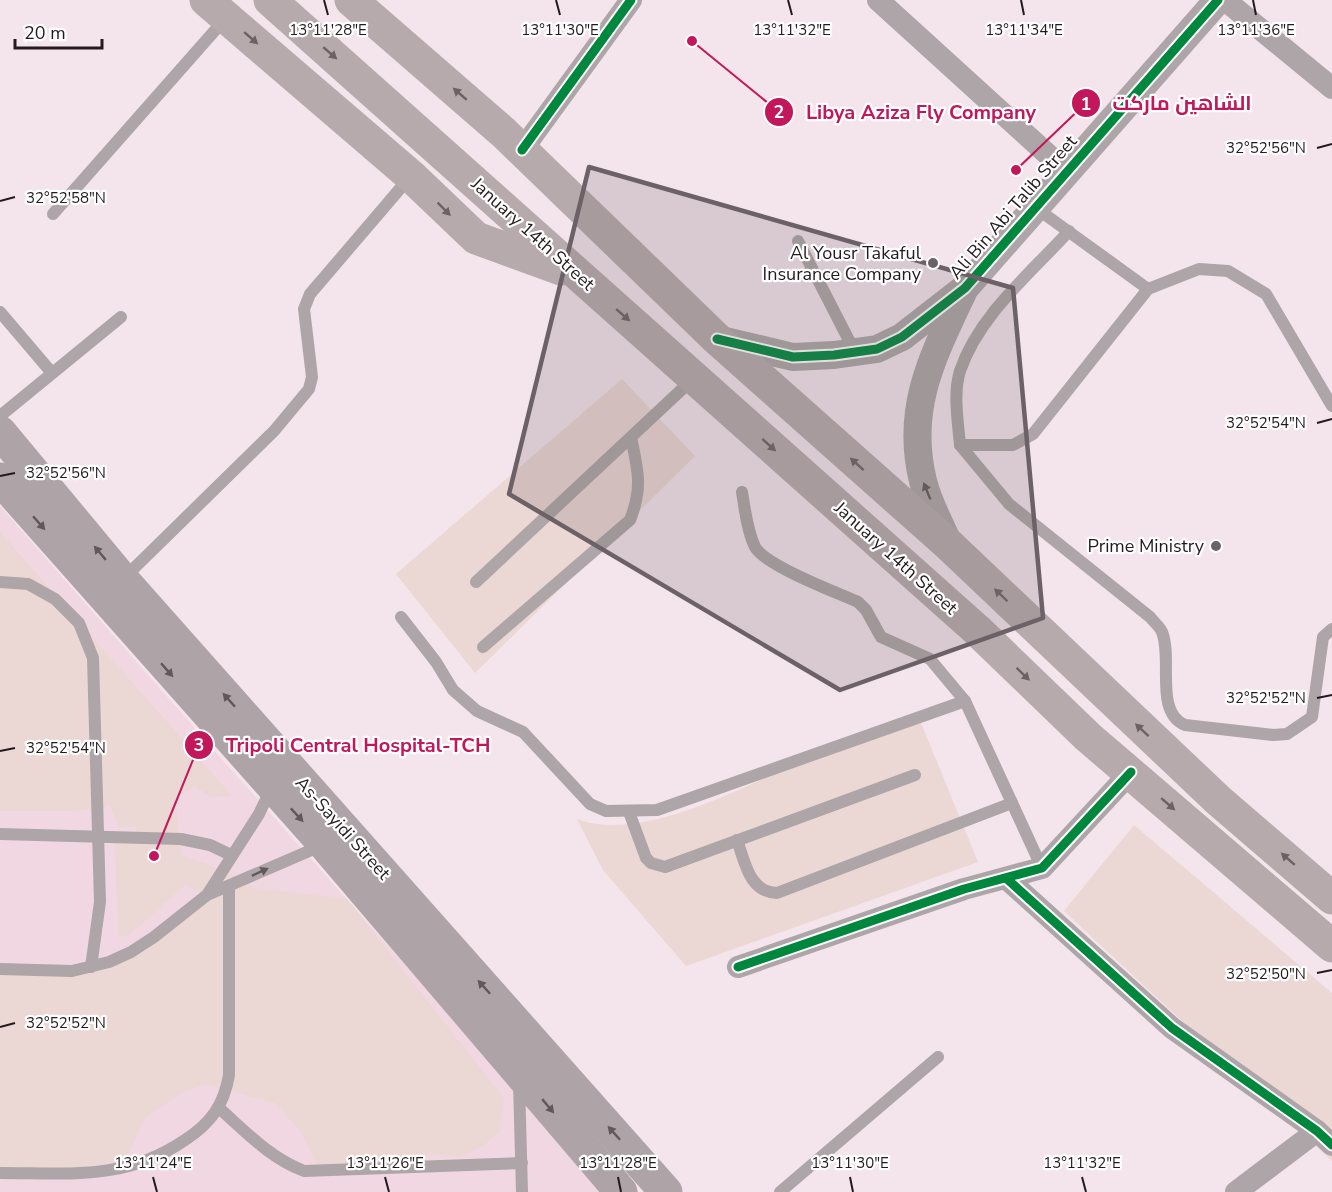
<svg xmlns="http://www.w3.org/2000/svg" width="1332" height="1192" font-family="'Nunito Sans',Cairo,sans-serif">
  <rect width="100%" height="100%" fill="#f4e4eb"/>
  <polygon fill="#f1d7e2" points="0,506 220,757 608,1192 0,1192"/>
  <g fill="#ebd7d4">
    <polygon points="622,379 695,456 475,673 396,574"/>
    <polygon points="0,532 232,796 211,797 195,786 175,799 182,856 225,870 253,888 347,899 504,1098 500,1132 482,1146 461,1157 426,1153 385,1164 338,1168 316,1164 302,1133 275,1103 205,1084 181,1093 145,1118 118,1175 0,1173 0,974 90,970 142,953 200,909 206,895 185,885 128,936 118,936 115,840 136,840 136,826 119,827 110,805 77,811 0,811"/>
    <path d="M919 718 978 862 686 966 603 870 577 819C656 849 791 759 866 731 883 725 902 722 919 718Z"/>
    <polygon points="1134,825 1332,993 1332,1161 1064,911"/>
  </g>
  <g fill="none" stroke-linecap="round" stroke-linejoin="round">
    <g stroke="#ada5a7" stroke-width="12">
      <polyline points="1036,208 1148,289 1199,269 1228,271 1266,294 1332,406"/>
      <polyline points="53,214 225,19"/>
      <path d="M1069 231C1030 274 979 315 960 371 953 393 958 422 960 445H1013L1033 434 1148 289"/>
      <polyline points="798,241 855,352"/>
      <polyline points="0,312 52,373"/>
      <polyline points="0,416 121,317"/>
      <path d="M960 445 1009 504 1150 617C1154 622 1160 627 1162 632 1173 659 1154 712 1185 725L1273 735 1287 734 1312 717 1323 637 1332 629"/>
      <path d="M742 492C745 510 747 530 755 547 766 566 836 592 858 602L866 610 881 637 930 659 965 701 1042 868"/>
      <polyline points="123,579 274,431 309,389 312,377 304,309 310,294 410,177"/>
      <polyline points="0,582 28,584 55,599 79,623 93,658 100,902 91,967"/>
      <polyline points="476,582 694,378"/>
      <polyline points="401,617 436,662 453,690 477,711 523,732 590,804 606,811 657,810 965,701"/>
      <path d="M483 647 630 520C643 487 638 471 631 437"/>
      <polyline points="629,812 646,858 651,863 665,867 915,775"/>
      <polyline points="0,834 181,839 210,845 231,855"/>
      <path d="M737 840C745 862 749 892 777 893L1012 803"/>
      <polyline points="207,895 259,814 271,789"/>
      <polyline points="0,969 72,971 109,962 131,952 154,937 207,895 323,845"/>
      <polyline points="519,1082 522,1192"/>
      <path d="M219 1108C246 1132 270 1158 304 1171L522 1163"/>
      <path d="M0 1173C69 1173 125 1181 185 1140 211 1123 224 1105 229 1075V886"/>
      <polyline points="780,1192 938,1057"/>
    </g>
    <g stroke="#ada5a7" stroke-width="22">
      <polyline points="878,0 1066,171"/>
      <polyline points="1225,0 1332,88"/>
      <polyline points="522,150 631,0"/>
      <polyline points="1007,879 1172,1028 1317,1131 1332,1145"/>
      <polyline points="738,967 964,889 1042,868 1131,772"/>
      <polyline points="1236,1192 1317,1131"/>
    </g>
    <g stroke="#ada5a7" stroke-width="28">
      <polyline points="717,339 793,357 834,355 877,349 902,337 965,288 1218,0"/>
      <path d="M949 545C941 525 928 503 923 481 905 408 933 356 963 292"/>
    </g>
    <g stroke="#aea4a7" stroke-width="33">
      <polyline points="0,432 123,580 666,1192"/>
      <polyline points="0,479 324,844 621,1192"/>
    </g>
    <g stroke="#b6aaad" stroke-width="33">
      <polyline points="206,0 411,176 476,238 561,269"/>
      <polyline points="270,0 977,630 1088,737 1332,946"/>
      <polyline points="351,0 504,133 717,339 949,545 1218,800 1332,898"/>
    </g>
    <g stroke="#fff" stroke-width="13">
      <g id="cycleway">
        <polyline points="522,150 631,0"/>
        <polyline points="717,339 793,357 834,355 877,349 902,337 965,288 1218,0"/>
        <polyline points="1007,879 1172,1028 1317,1131 1332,1145"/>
        <polyline points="738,967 964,889 1042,868 1131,772"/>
      </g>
    </g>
    <use href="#cycleway" stroke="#00873e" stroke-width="9"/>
  </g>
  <defs><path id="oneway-solid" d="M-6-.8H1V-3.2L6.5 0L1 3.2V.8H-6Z" transform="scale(1.5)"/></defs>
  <g fill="#6c6266">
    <use href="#oneway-solid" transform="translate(251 38) rotate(41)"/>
    <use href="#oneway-solid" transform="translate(330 53) rotate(41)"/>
    <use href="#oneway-solid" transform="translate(460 94) rotate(-139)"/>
    <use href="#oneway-solid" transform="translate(444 209) rotate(45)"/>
    <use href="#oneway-solid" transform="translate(623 315) rotate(41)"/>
    <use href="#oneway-solid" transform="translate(769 445) rotate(42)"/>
    <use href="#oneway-solid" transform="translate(857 464) rotate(-138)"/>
    <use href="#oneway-solid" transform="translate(1001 595) rotate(-136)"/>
    <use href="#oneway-solid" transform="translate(1023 674) rotate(44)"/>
    <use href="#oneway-solid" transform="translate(1142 730) rotate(-137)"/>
    <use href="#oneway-solid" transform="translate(1168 804) rotate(41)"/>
    <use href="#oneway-solid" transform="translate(1288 859) rotate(-139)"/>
  </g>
  <g fill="#61595c">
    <use href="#oneway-solid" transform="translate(927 491) rotate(-112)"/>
    <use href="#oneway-solid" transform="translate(260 872) rotate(-25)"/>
  </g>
  <g fill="#62585c">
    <use href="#oneway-solid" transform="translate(39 523) rotate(49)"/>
    <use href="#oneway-solid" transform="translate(100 553) rotate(-130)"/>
    <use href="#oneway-solid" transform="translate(167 670) rotate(49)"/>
    <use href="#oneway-solid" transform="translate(229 700) rotate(-132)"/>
    <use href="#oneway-solid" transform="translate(297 815) rotate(47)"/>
    <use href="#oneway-solid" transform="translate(484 987) rotate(-132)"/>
    <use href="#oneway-solid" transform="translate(548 1106) rotate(50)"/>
    <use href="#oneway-solid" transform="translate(614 1133) rotate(-132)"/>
  </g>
  <path fill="#6c6166" fill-opacity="0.2" stroke="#6c6166" stroke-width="4.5" stroke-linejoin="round" d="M589 167 1013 288 1043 618 840 690 509 494Z"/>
  <path fill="none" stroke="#231a1e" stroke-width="2" d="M324 0 328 15M556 0 560 15M788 0 792 15M1021 0 1024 15M1253 0 1256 15M1317 148 1332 144M0 201 15 197M1317 423 1332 419M0 476 15 473M1317 698 1332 695M0 751 15 748M1317 973 1332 970M0 1027 15 1023M153 1177 157 1192M385 1177 389 1192M618 1177 621 1192M850 1177 853 1192M1082 1177 1086 1192"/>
  <g fill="#6c6166" stroke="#fff" stroke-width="2">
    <circle cx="933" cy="263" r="6"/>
    <circle cx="1216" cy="546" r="6"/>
  </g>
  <g text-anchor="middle" stroke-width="4.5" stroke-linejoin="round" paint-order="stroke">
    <g font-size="18" fill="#231a1e" stroke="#fff">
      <text transform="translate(1013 207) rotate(-49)" y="6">Ali Bin Abi Talib Street</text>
      <text transform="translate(533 234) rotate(42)" y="6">January 14th Street</text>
      <text transform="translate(896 558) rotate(42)" y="6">January 14th Street</text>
      <text transform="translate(343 828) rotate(48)" y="6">As-Sayidi Street</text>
    </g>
    <g font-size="18" fill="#231a1e" stroke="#fff" text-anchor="end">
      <text x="921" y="259">Al Yousr Takaful<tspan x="921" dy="21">Insurance Company</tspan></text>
      <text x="1204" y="552">Prime Ministry</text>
    </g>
  </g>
  <g font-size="15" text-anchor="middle" fill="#231a1e" stroke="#fff" stroke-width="4.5" stroke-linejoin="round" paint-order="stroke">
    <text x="328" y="35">13°11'28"E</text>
    <text x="560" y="35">13°11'30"E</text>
    <text x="792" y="35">13°11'32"E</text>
    <text x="1024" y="35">13°11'34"E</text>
    <text x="1256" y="35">13°11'36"E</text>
    <text x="1266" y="153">32°52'56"N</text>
    <text x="66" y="203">32°52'58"N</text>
    <text x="1266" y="428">32°52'54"N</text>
    <text x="66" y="478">32°52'56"N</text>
    <text x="1266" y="703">32°52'52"N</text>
    <text x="66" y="753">32°52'54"N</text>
    <text x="1266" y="979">32°52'50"N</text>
    <text x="66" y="1028">32°52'52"N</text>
    <text x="153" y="1168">13°11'24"E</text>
    <text x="385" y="1168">13°11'26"E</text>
    <text x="618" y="1168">13°11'28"E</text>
    <text x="850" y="1168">13°11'30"E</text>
    <text x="1082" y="1168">13°11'32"E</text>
  </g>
  <path fill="none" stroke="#c2185b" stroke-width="2" d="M1016 170L1086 103M692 41L779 112M154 856L199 745"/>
  <g fill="#c2185b" stroke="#fff" stroke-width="2">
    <circle cx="1016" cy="170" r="6"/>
    <circle cx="692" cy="41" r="6"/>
    <circle cx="154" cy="856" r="6"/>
    <circle cx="1086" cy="103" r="15"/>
    <circle cx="779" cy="112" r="15"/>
    <circle cx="199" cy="745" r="15"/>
  </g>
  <g font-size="18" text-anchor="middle" font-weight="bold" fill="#fff">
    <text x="1086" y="110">1</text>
    <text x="779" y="118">2</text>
    <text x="199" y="751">3</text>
  </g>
  <g font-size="20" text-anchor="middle" font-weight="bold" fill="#c2185b" stroke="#fff" stroke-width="4.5" stroke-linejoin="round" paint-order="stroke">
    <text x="1182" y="110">الشاهين ماركت</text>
    <text x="921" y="119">Libya Aziza Fly Company</text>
    <text x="358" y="752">Tripoli Central Hospital-TCH</text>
  </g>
  <path d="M15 39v9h87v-9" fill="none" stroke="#231a1e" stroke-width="3"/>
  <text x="24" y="39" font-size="18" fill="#231a1e" stroke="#ffffff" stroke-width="4.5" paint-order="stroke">20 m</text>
</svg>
